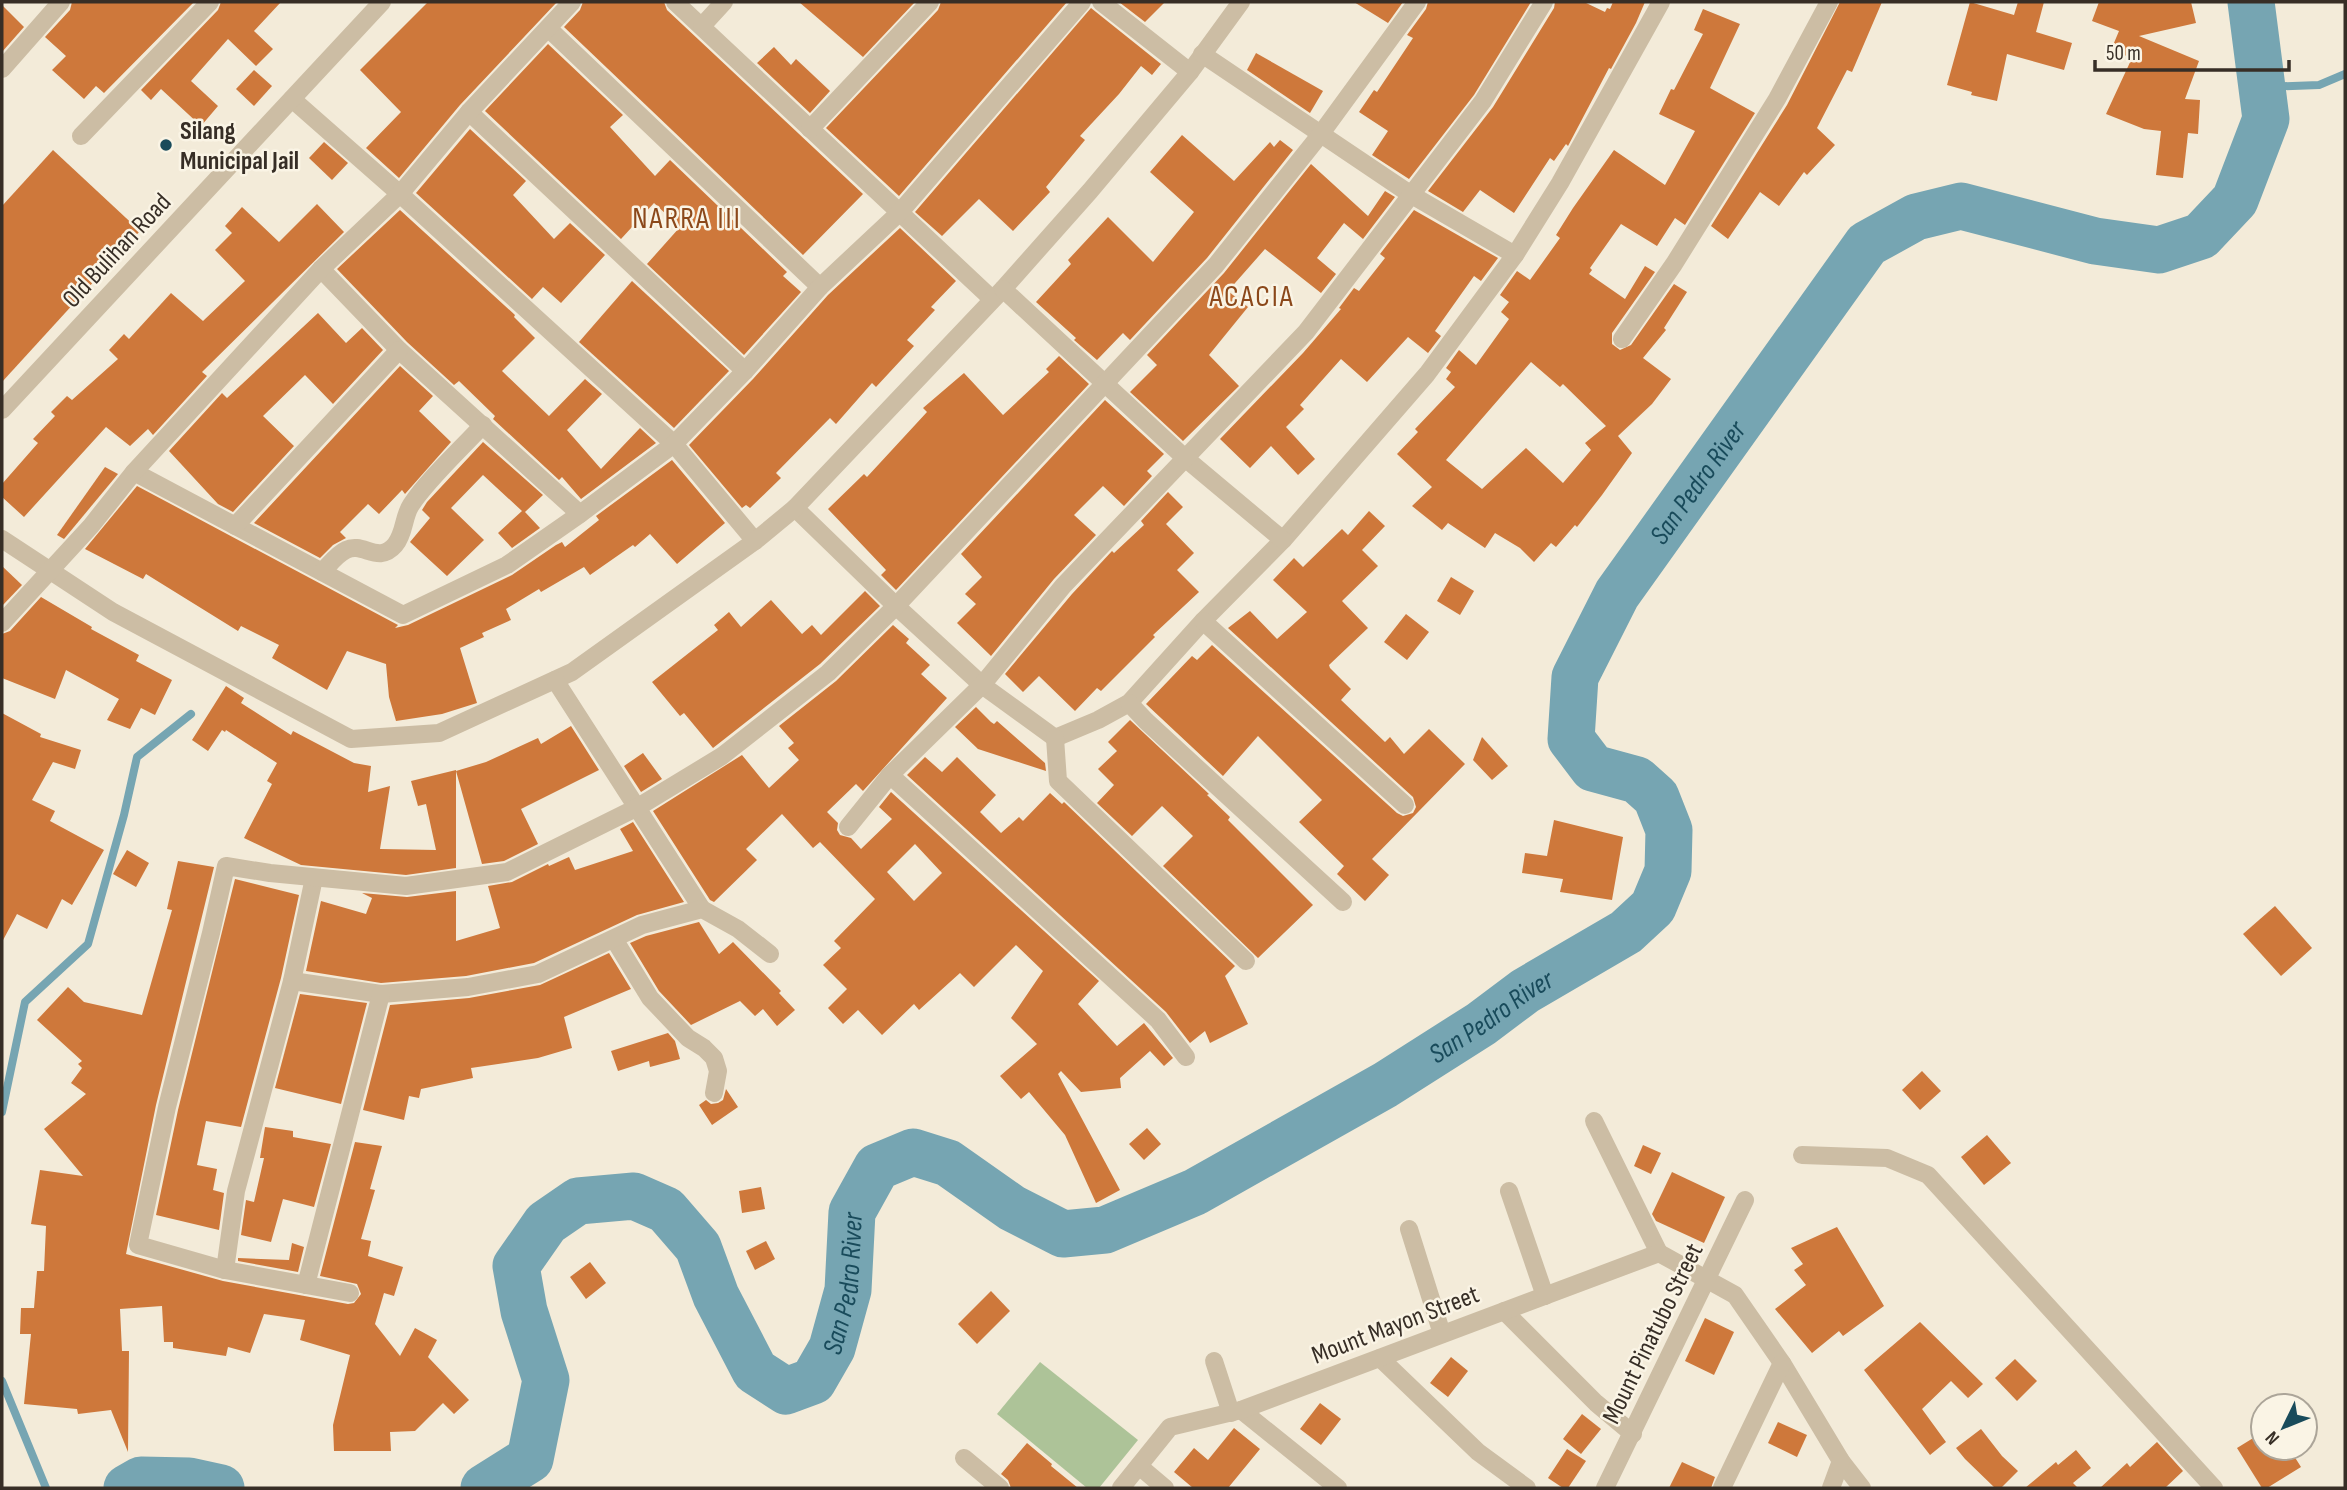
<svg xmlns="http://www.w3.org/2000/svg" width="2347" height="1490" font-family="'Sofia Sans Condensed',sans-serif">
  <rect width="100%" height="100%" fill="#f3ebd9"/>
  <polygon fill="#adc398" points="1040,1362 1138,1440 1099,1488 1087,1488 997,1414"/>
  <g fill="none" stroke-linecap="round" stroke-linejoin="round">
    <g stroke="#76a5b2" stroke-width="8">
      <polyline points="2263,87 2319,85 2345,74"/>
      <polyline points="2,1112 25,1002 88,944 124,815 137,757 191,714"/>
      <polyline points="2,1381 46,1488"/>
    </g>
    <g stroke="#76a5b2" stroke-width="47">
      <polyline points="127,1488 141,1480 189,1481 221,1488"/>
      <path id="s1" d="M484 1488 530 1459 546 1380 524 1311 516 1266 546 1223 578 1201 634 1196 666 1210 698 1247 716 1296 755 1371 786 1391 813 1381 832 1348 848 1290 852 1212 877 1167 913 1152 948 1163 1012 1208 1063 1234 1105 1230 1195 1192 1385 1085 1481 1024 1525 991 1626 932 1653 907 1668 871 1669 830 1656 797 1637 780 1593 768 1571 739 1575 677 1617 594 1867 244 1916 217 1961 206 2095 241 2159 250 2201 236 2235 200 2266 119 2251 2"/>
    </g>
  </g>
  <g fill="#ce783b" fill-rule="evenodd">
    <polygon points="72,2 194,2 104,93 96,86 84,99 52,70 66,56 45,37 70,10"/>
    <polygon points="221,2 281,2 254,31 273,49 256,66 228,39 191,81 218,106 201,126 161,89 151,100 141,90 218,10"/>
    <polygon points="428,2 557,2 460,105 399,178 366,148 401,112 360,70"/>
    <polygon points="583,2 664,2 667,10 863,194 803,255 564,27 580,10"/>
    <polygon points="799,2 915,2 863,57"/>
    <polygon points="941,2 1067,2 899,196 826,128 938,10"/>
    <polygon points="1119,2 1165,2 1145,22"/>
    <polygon points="1354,2 1403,2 1388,23"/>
    <polygon points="1428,2 1531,2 1474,95 1409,179 1372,155 1388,131 1359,112 1374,90 1377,92 1413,38 1407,35 1426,9"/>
    <polygon points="1555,2 1584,2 1605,12 1607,8 1610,9 1613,2 1645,2 1636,23 1611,69 1609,68 1568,146 1566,144 1554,161 1550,158 1514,213 1480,190 1463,212 1428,191 1493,107 1554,8"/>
    <polygon points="1840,2 1882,2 1852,72 1847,70 1817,128 1835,145 1807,175 1804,172 1779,206 1760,192 1728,239 1711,226 1787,105"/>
    <polygon points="1970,2 2014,15 2018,2 2044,2 2036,32 2072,43 2064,70 2007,54 1997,101 1971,95 1972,92 1947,85"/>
    <polygon points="2099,2 2191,2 2196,23 2139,36 2199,61 2185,99 2200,100 2198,134 2188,133 2183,178 2156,175 2161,131 2144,129 2106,114 2132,58 2111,50 2119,31 2092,21"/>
    <polygon points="2,5 24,27 2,52"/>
    <polygon points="1091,8 1161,64 1152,75 1141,66 1119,94 1080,136 1085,140 1046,187 1050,192 1013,231 979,199 942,236 915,212"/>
    <path d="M1703 9 1740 24 1710 88 1755 113 1685 225 1675 218 1657 246 1621 224 1590 268 1592 270 1589 274 1625 299 1645 266 1655 272 1612 333V344L1620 350 1631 345 1674 284 1687 292 1664 328 1666 330 1643 358 1671 379 1652 404 1618 436 1632 453 1602 495 1577 527 1575 525 1556 547 1551 543 1534 562 1520 548 1495 533 1485 548 1448 523 1442 530 1412 506 1432 487 1397 454 1418 432 1415 429 1455 387 1446 379 1451 372 1446 368 1459 350 1476 365 1509 319 1501 312 1509 302 1500 295 1517 271 1530 280 1560 238 1556 235 1573 208 1614 150 1665 185 1695 131 1659 114 1671 89 1674 90 1703 34 1694 30ZM1531 362 1560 387 1563 384 1606 426 1585 443 1591 450 1563 483 1526 448 1482 489 1446 460Z"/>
    <polygon points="548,44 623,115 610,127 655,176 670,160 787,272 783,276 801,292 744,355 647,264 680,227 654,203 621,239 485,111"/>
    <polygon points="774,47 791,65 796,59 830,91 810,113 757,63"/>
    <polygon points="1256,53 1323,91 1310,113 1247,70"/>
    <polygon points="254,70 272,86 254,106 236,89"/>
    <polygon points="470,129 526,181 513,195 554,239 570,223 605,255 561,303 543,287 532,299 416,193"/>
    <polygon points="1182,135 1234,181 1270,142 1274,147 1280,140 1293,150 1207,258 1130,340 1123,333 1097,360 1074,340 1076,338 1036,302 1071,264 1068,260 1108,217 1153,262 1194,212 1150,172"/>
    <polygon points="324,142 348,163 332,180 309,158"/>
    <polygon points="53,150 140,231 2,382 2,206"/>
    <polygon points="1311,164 1368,216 1385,191 1395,197 1363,239 1344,223 1317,258 1336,274 1321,293 1265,249 1228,291 1248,307 1209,355 1239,386 1183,441 1130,392 1157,365 1147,355 1224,273"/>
    <polygon points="317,204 344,232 202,372 207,376 153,435 148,429 130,446 106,427 24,517 2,497 2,484 38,443 33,439 55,416 51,412 67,396 72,400 118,359 109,350 124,334 129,339 171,293 203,321 245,281 215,250 232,233 225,226 242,207 279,242"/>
    <polygon points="400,210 515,315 514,317 535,338 502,371 549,416 585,379 602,394 567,430 601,469 640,428 656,443 581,499 562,477 559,480 493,419 495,416 459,381 454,385 407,342 337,269"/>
    <polygon points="1414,210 1498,258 1481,281 1474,276 1435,331 1441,336 1428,353 1408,337 1367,382 1341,359 1300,405 1304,409 1286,427 1315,459 1298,475 1271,446 1250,468 1220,439 1303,353 1341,309 1339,308 1354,288 1359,291 1385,258 1380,254"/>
    <polygon points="900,228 956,281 931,307 935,310 907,340 914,346 876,387 872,383 836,424 830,418 776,473 781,478 750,508 746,505 742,508 689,445 753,379 828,295"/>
    <polygon points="632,281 729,371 674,428 579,342"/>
    <polygon points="318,313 346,343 362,328 383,350 333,404 305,375 263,416 294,446 233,512 218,504 169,451 222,393 227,398"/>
    <polygon points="1059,356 1089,384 896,590 881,575 886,570 828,509 864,474 867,477 927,412 923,408 964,373 1003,415 1049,372 1046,369"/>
    <polygon points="400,366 433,396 419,411 451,442 405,494 402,490 379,514 368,504 340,532 346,538 333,545 320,558 254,523"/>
    <polygon points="1105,400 1164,454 1147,471 1152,476 1124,506 1103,486 1074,515 1096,535 1054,579 991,656 957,623 976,604 965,594 982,577 961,554"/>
    <polygon points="483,442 543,495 525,512 540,528 512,548 498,533 522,511 483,475 451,508 484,540 447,576 410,542 430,518 422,510 427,502"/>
    <polygon points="672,460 725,523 677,564 650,534 635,547 633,545 590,575 584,567 541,592 539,589 506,609 511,620 482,633 484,637 460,648 477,703 442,714 396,721 389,697 386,664 347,651 327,690 272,658 279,645 241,626 238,631 146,574 143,579 85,549 137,486 398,625 395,628 408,625 512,575 556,545 562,542 565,547 599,520 596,516"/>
    <polygon points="105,467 118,474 64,539 57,535"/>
    <polygon points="1168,492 1183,507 1166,524 1194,553 1177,570 1199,592 1153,635 1155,637 1101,691 1097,688 1075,711 1039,676 1023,692 1005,674 1072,594 1112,551 1114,553 1144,525 1141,521"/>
    <polygon points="1369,511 1385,526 1362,550 1378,566 1342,601 1368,628 1329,665 1330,668 1351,689 1341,700 1385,742 1390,737 1404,754 1429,729 1465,764 1372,859 1389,875 1365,901 1337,874 1344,866 1299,822 1322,800 1258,736 1223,776 1146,704 1192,656 1197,660 1212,645 1397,813 1403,816 1413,813 1416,807 1413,797 1228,628 1250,611 1277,639 1307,612 1273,580 1294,558 1303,567 1342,529 1348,535"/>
    <polygon points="2,566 22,585 2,606"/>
    <polygon points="1451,577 1474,591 1460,615 1437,601"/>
    <polygon points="865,591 880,606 820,664 713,748 684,713 680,716 652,682 718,630 714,625 729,612 741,627 771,600 802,634 812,625 821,635"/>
    <polygon points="41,597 92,627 91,629 139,655 136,661 172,680 155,715 141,708 130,729 107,720 119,699 66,670 55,699 2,678 2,634 10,631"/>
    <polygon points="1406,614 1429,632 1407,660 1384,642"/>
    <path d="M893 625 909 639 906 643 930 665 921 674 947 698 863 791 856 784 827 812 838 823 837 830 840 835 851 838 861 849 892 819 879 807 891 792 1099 981 1078 1004 1117 1046 1144 1023 1173 1058 1164 1066 1150 1051 1120 1078 1121 1088 1081 1092 1061 1071 1058 1074 1120 1190 1096 1203 1065 1135 1029 1092 1021 1099 1000 1076 1037 1044 1011 1018 1043 971 1016 945 974 987 960 973 919 1010 914 1004 882 1035 858 1010 843 1024 828 1008 847 989 823 965 841 948 834 941 875 899 820 842 813 848 782 814 746 849 757 860 714 902 710 900 653 811 742 755 769 788 799 760 788 748 794 743 779 726 836 681ZM915 844 942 873 914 901 887 872Z"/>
    <polygon points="226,686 244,698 241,703 291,735 293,731 354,763 371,766 368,792 390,786 380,849 436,850 426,804 418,806 411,781 456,770 456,868 406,875 301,865 244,838 272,784 267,781 277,763 226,730 225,732 222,730 208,751 192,740"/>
    <polygon points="976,707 991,722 994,724 997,721 1045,763 1046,771 978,749 955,727"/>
    <polygon points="2,713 41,734 40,737 81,750 75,769 53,762 32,800 55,811 50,821 104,850 72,905 62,899 47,929 17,914 2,942"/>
    <polygon points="1130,720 1209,794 1207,795 1230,817 1228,820 1313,905 1258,958 1163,866 1193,836 1162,806 1132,836 1097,803 1114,785 1098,769 1117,751 1108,742"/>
    <polygon points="571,726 599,770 521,809 538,844 504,861 482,864 456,771 486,762 538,738 541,744"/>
    <polygon points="1482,737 1508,766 1492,780 1473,760"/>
    <polygon points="643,753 662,779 641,792 624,766"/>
    <polygon points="925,757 942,772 957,757 996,795 980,812 1001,833 1019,817 1023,821 1050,793 1062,804 1064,802 1235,966 1225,976 1248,1024 1210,1043 1205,1031 1190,1043 1166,1012 907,775"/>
    <polygon points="1554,820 1623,837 1612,900 1560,892 1563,879 1522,873 1525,853 1547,856"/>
    <polygon points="633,822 684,902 637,915 534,963 466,976 381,983 306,971 321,901 366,914 372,898 362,893 407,897 456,891 456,941 500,928 488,886 512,882 548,864 549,866 569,857 575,870 633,851 620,829"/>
    <polygon points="127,850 149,863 136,887 113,874"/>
    <polygon points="178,861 214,867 156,1105 126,1254 223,1281 348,1304 354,1303 361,1294 357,1284 320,1276 355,1142 382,1146 370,1189 375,1190 361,1239 371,1241 368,1256 403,1267 394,1296 384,1293 375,1324 400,1356 415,1328 437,1340 428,1357 469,1400 454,1414 443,1403 415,1431 390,1432 391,1451 334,1451 333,1425 350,1355 300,1340 305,1320 264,1314 250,1353 228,1347 226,1356 173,1348 173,1342 164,1342 162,1306 120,1309 122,1351 129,1351 128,1452 111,1410 78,1414 77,1409 24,1404 31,1334 20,1334 21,1308 34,1308 37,1271 44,1271 46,1226 31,1224 40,1170 83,1176 44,1129 86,1094 71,1083 82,1068 78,1064 82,1061 37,1020 68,987 84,1002 142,1015 172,910 167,909"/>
    <polygon points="235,879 299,895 281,978 241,1127 206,1121 197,1165 217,1169 213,1190 224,1193 219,1230 156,1215 178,1110"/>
    <polygon points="2275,906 2312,948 2281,976 2243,934"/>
    <polygon points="699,922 719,954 733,942 781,991 779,993 795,1010 777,1026 763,1009 755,1016 740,1001 691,1025 659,991 630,943 646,936"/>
    <polygon points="609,953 631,989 564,1017 572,1048 538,1058 471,1068 473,1078 421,1089 419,1098 409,1096 404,1120 363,1110 390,1005 469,998 540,985"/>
    <polygon points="300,994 367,1003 341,1104 275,1088"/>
    <polygon points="668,1033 675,1041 680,1059 650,1067 649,1061 618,1071 611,1051"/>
    <polygon points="1922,1071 1941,1091 1920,1110 1902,1090"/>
    <polygon points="726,1089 738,1107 712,1125 699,1105 706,1100 711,1104 718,1103 723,1100"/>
    <polygon points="265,1127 293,1131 293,1137 331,1144 314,1207 283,1199 271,1242 241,1235 246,1200 254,1202 264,1158 260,1158"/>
    <polygon points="1147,1128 1161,1144 1144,1160 1129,1144"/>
    <polygon points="1987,1135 2011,1163 1984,1185 1961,1157"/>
    <polygon points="1643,1145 1661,1153 1651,1174 1634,1166"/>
    <polygon points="1672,1172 1725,1197 1704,1243 1656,1221 1652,1214"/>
    <polygon points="761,1187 765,1209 742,1213 739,1191"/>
    <polygon points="1837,1227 1884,1306 1843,1336 1839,1331 1812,1353 1775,1309 1806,1285 1794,1270 1803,1264 1791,1248"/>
    <polygon points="766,1241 775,1259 755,1270 746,1251"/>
    <polygon points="292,1243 304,1247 298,1272 238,1261 238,1258 289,1260"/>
    <polygon points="590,1262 606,1283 586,1299 570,1277"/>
    <polygon points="991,1291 1010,1311 977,1344 958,1324"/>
    <polygon points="1705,1318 1734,1332 1714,1375 1685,1361"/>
    <polygon points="1920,1322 1983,1384 1968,1398 1951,1381 1922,1409 1946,1442 1930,1455 1864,1370"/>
    <polygon points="1451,1357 1468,1371 1448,1397 1430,1383"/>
    <polygon points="2015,1359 2037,1381 2017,1401 1995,1378"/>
    <polygon points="1320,1403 1341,1419 1321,1445 1300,1429"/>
    <polygon points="1582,1414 1601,1429 1581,1454 1563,1439"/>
    <polygon points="1778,1422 1807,1435 1797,1457 1768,1443"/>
    <polygon points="1234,1428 1260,1449 1228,1488 1193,1488 1174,1472 1194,1448 1208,1460"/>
    <polygon points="1981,1429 2002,1456 2018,1471 2001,1488 1995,1488 1965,1459 1956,1448"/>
    <polygon points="2263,1432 2263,1448 2289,1448 2301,1467 2267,1488 2262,1488 2237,1448"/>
    <polygon points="2157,1442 2183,1471 2165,1488 2100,1488 2127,1463 2130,1467"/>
    <polygon points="1027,1443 1052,1464 1051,1466 1078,1488 1011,1488 1008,1480 1001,1474"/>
    <polygon points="1567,1449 1586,1461 1568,1488 1563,1488 1548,1478"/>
    <polygon points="2076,1450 2091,1468 2073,1483 2078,1488 2025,1488 2056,1462 2058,1465"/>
    <polygon points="1682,1462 1715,1477 1711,1488 1669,1488"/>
  </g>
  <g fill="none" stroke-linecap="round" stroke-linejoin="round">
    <g stroke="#ccbda4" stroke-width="18">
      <polyline points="675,2 992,299"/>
      <polyline points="1101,2 1190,72"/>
      <polyline points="1241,2 1190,72 1090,191 1003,289 795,508 896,606 982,685 1055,738 1098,720 1129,703 1203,621 1283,540 1427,374 1515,255 1560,183 1661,2"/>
      <polyline points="702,26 724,2"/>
      <polyline points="549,29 820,287"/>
      <polyline points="1202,54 1410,194 1515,255"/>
      <polyline points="2,69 61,2"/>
      <polyline points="292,99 400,194 674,444 755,541"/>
      <polyline points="469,112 745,371"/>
      <polyline points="810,129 930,2"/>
      <polyline points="81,136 210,2"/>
      <polyline points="321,269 399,350 580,514"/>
      <polyline points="1003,289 1185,458 1283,540"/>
      <polyline points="1622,339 1674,264 1777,99 1829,2"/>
      <polyline points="134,472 403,615 507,565 580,514 674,444 745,371 820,287 900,212 1082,2"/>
      <polyline points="235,526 399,350"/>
      <polyline points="2,539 113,612 351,739 439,733 572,672 755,541 795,508"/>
      <path d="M322 572C329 565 337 554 346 550 363 541 378 565 395 545 405 533 403 517 411 505 428 479 461 449 483 425"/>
      <polyline points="1203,621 1405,805"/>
      <polyline points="2,623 91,526 134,472 321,269 400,194 469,112 572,2"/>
      <polyline points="555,680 702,909"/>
      <polyline points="1129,703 1146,721 1343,902"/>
      <polyline points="1055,738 1058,781 1246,961"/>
      <polyline points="890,775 1158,1020 1186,1057"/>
      <polyline points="848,827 890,775 982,685 1063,586 1306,332 1483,101 1544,2"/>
      <polyline points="614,939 650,998 688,1038 704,1048 714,1058 718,1071 714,1093"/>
      <polyline points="292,981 381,994 468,987 538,974 642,925 702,909 738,929 770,954"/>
      <polyline points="1594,1121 1659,1253"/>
      <polyline points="1802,1155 1887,1158 1928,1175 2214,1488"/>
      <polyline points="1509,1191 1545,1296"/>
      <polyline points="1409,1229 1442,1334"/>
      <polyline points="225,1270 236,1191 292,981 314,878"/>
      <polyline points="306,1285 381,994"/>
      <polyline points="350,1293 225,1270 138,1245 167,1107 211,933 226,866 270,873 406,886 507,872 638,807 722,756 828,673 896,606 1216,265 1320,135 1417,2"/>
      <polyline points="1504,1311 1596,1403 1633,1434"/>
      <polyline points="1380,1358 1478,1452 1527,1488"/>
      <polyline points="1214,1361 1231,1413"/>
      <polyline points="1241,1410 1338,1488"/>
      <polyline points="964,1458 1000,1488"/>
      <polyline points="1139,1466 1165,1488"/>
      <polyline points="1121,1488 1170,1427 1241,1410 1659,1253 1735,1295 1782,1363 1841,1461 1862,1488"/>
      <polyline points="1605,1488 1745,1200"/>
      <polyline points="1722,1488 1782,1363"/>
      <polyline points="1831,1488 1841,1461"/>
    </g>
    <polyline stroke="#ccbda4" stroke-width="18" points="2,410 382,2"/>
  </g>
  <circle fill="#194b5b" stroke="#faf4e5" stroke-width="2.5" cx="166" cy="145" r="7"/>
  <g text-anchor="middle" stroke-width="5" stroke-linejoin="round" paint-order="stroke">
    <g font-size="26" font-weight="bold" fill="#372e26" stroke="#faf4e5" text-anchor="start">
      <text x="180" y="139">Silang<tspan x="180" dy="30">Municipal Jail</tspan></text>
    </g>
    <g font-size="26" fill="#372e26" stroke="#faf4e5">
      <text transform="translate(116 250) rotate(-47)" y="9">Old Bulihan Road</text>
      <text transform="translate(1395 1324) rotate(-21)" y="9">Mount Mayon Street</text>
      <text transform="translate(1652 1333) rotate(-64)" y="9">Mount Pinatubo Street</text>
    </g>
    <g font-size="28" font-style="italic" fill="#194b5b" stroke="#faf4e5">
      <text dy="10" stroke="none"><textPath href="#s1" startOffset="2322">San Pedro River</textPath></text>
      <text dy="10" stroke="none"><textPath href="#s1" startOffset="1610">San Pedro River</textPath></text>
      <text dy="10" stroke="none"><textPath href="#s1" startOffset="791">San Pedro River</textPath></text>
    </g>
    <g font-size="30" letter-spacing="2" fill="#8b481a" stroke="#faf4e5">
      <text x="687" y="228">NARRA III</text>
      <text x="1252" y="306">ACACIA</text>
    </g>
  </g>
  <rect width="2347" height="1490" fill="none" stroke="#372e26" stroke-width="7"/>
  <g transform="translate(2284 1427) rotate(227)"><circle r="33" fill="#faf4e5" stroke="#aca599" stroke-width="2"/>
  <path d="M0-5L12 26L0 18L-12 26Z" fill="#194b5b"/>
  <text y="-10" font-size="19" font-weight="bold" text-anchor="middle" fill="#372e26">N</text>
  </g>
  <path d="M2095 60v10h194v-10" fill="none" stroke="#372e26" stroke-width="3.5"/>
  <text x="2106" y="60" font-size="21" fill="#372e26" stroke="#faf4e5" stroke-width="5" paint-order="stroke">50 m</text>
</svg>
